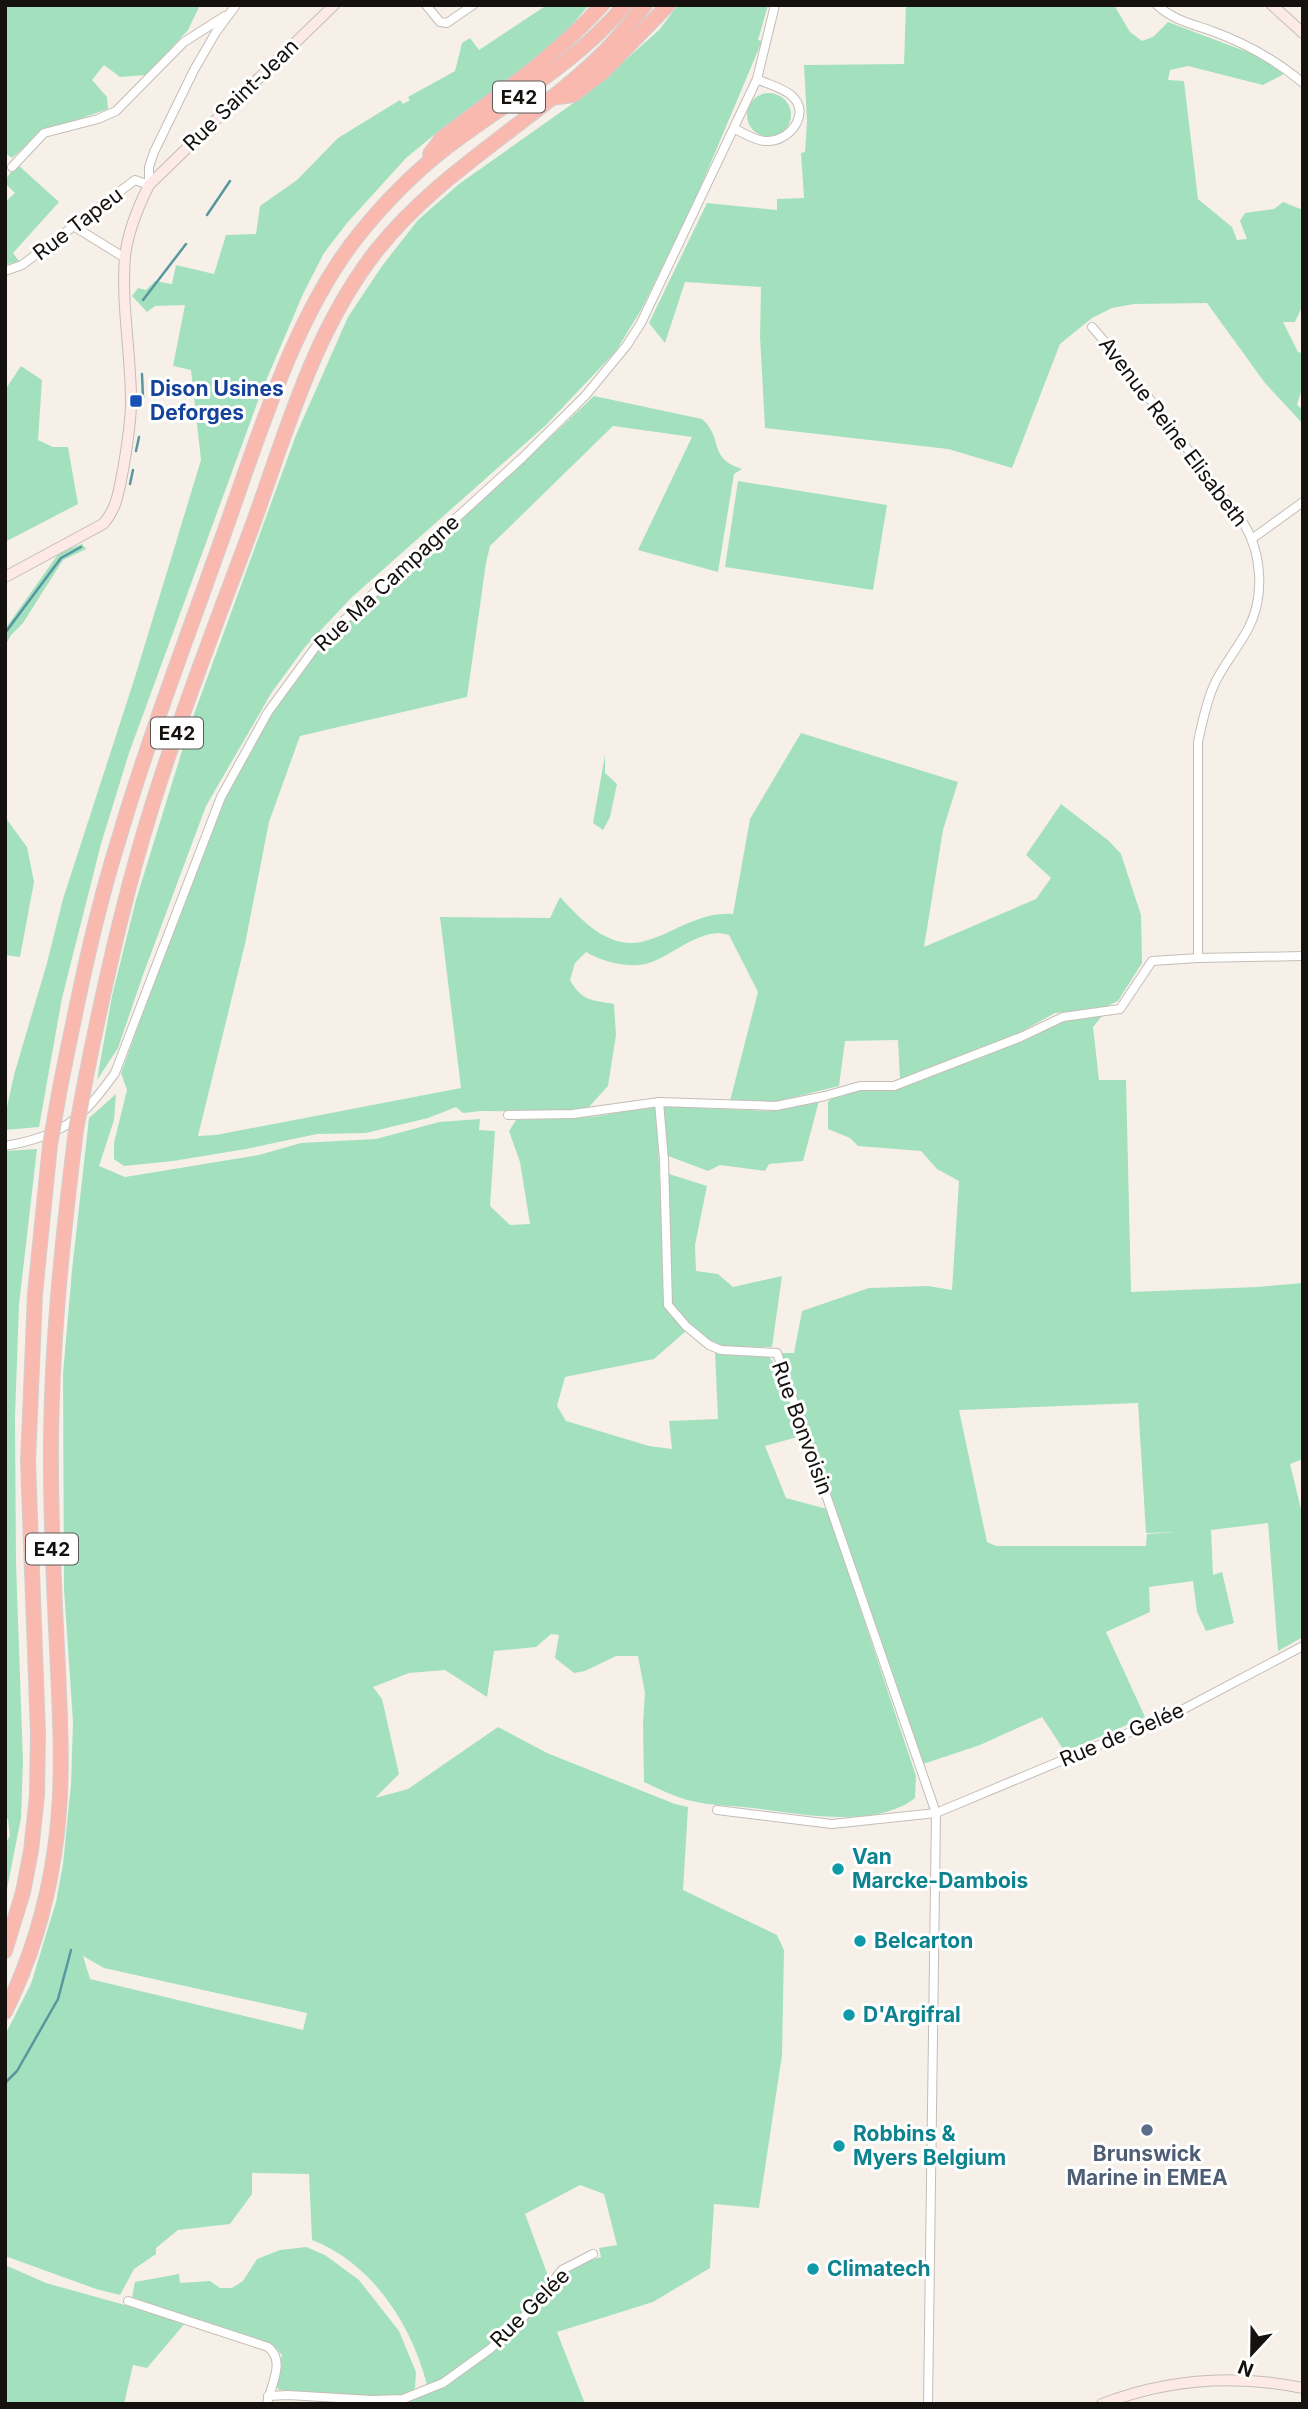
<svg xmlns="http://www.w3.org/2000/svg" width="1308" height="2409" font-family="Inter,sans-serif">
  <rect width="100%" height="100%" fill="#f7f0e9"/>
  <g fill="#a3e1be" fill-rule="evenodd">
    <polygon points="5,5 200,5 188,30 146,75 120,77 104,65 92,80 107,97 108,109 41,132 12,158 5,153"/>
    <polygon points="547,5 589,5 557,42 483,101 434,135 406,158 347,223 324,253 303,294 262,390 129,753 101,844 62,998 39,1127 5,1130 5,1116 14,1075 47,963 63,899 135,677 201,460 191,370 173,366 185,305 155,306 147,312 132,296 138,288 146,290 155,281 172,284 176,265 214,274 226,235 256,234 260,206 297,180 338,138 400,100 403,104 410,100 408,97 455,71 462,43 470,38 479,50"/>
    <polygon points="678,5 768,5 758,40 762,41 693,205 641,310 616,351 546,425 351,598 305,647 272,692 206,806 143,975 118,1048 97,1080 112,996 136,900 190,725 296,435 348,317 382,266 418,220 459,184 592,90 659,30"/>
    <polygon points="906,5 1114,5 1130,32 1142,41 1153,37 1168,22 1258,56 1284,74 1263,85 1188,66 1170,70 1168,80 1184,81 1198,199 1232,227 1237,240 1247,239 1240,221 1245,213 1274,209 1283,202 1303,210 1303,305 1295,322 1283,322 1298,352 1303,353 1303,385 1297,405 1303,410 1303,424 1265,383 1207,303 1134,304 1112,308 1092,318 1060,344 1012,468 948,449 765,428 760,336 761,287 685,282 665,343 649,323 707,203 777,210 777,199 804,198 801,153 805,152 807,121 804,65 904,64"/>
    <circle cx="769" cy="115" r="22"/>
    <polygon points="17,164 59,202 13,253 19,261 5,265 5,202 15,193 5,183 5,180"/>
    <polygon points="21,366 42,380 38,440 53,447 68,447 78,504 5,542 5,390"/>
    <path d="M594 396 702 419C724 438 707 458 742 469L734 474 718 572 638 550 692 437 613 426 490 546 486 563 467 697 300 736 269 822 245 944 198 1136 216 1135 461 1088 440 917 550 918 560 897C581 919 607 949 641 942 656 939 672 930 686 924 703 917 715 913 733 914L750 819 801 733 958 782 943 830 924 947 1036 899 1051 878 1026 855 1061 804 1109 841 1121 854 1141 915 1142 963 1118 1001 1103 1008 1055 1013 1017 1034 900 1080 898 1040 845 1041 839 1086 770 1103 730 1101 758 992 729 935C702 926 674 955 649 963 630 969 603 962 586 952L575 963 570 980C582 1001 591 1000 614 1004L616 1035 608 1086 587 1109 571 1112 481 1111 463 1113 456 1107 428 1118 366 1133 317 1134 246 1149 173 1161 124 1166 114 1159V1143L127 1090 121 1073 213 821 239 768 273 707 326 642 443 533 527 459Z"/>
    <polygon points="738,481 887,505 873,590 725,567"/>
    <polygon points="82,544 86,549 63,560 23,623 11,635 5,646 5,629 59,553"/>
    <polygon points="605,755 605,773 617,784 610,817 603,830 593,823"/>
    <polygon points="5,817 27,847 34,882 20,957 5,955"/>
    <path d="M1102 1016 1093 1027 1099 1080H1126L1131 1292 1257 1287 1303 1283V1459L1290 1464 1303 1517V1637L1278 1651 1268 1523 1211 1530 1213 1575 1222 1572 1234 1623 1206 1631 1197 1612 1193 1581 1149 1587 1150 1612 1106 1632 1145 1717 1065 1752 1042 1717 980 1745 923 1764 779 1353H794L802 1311 869 1288 928 1286 952 1290 959 1181 937 1169 921 1151 858 1146 850 1138 828 1129V1102L834 1096 854 1090H885L983 1057 1023 1040 1060 1021ZM1138 1403 1146 1533 1175 1532 1147 1534 1146 1546H996L987 1542 959 1410Z"/>
    <path d="M116 1094 114 1120 99 1166 125 1177 259 1155 301 1143 376 1139 439 1122 480 1119 479 1130 495 1131 490 1206 510 1225 530 1224 520 1162 509 1131 516 1120 592 1117 656 1106 666 1307 686 1331 654 1359 565 1377 557 1406 566 1421 649 1446 672 1449 669 1421 718 1419 715 1352 767 1355 775 1364 801 1436 765 1446 786 1498 827 1509 916 1776 915 1798C876 1829 799 1814 753 1808 728 1805 702 1806 678 1797 667 1793 655 1787 644 1782L643 1723 645 1693 638 1656H616L585 1671 574 1673 555 1658 559 1635 551 1634 536 1647 494 1651 487 1697 445 1670 409 1673 373 1687 382 1699 399 1774 375 1798 408 1789 498 1727 547 1753 675 1804 688 1807 683 1890 777 1935 784 1950 782 2055 759 2208 714 2204 710 2268 653 2302 557 2332 585 2404H397L446 2385 514 2332 555 2284 573 2266 601 2257 599 2248 617 2245 604 2194 580 2185 525 2214 550 2281C514 2320 478 2365 427 2385 412 2325 372 2263 312 2240L309 2174 252 2173V2194L230 2224 178 2230 156 2248V2254L134 2269 120 2295 96 2289 5 2256V2035L31 1984 56 1902 63 1864 71 1785 73 1722 64 1589 63 1374 72 1270 89 1118ZM83 1956 104 1968 307 2013 303 2030 90 1979Z"/>
    <polygon points="819,1101 803,1161 769,1164 765,1171 720,1165 708,1171 668,1156 662,1106 768,1111"/>
    <polygon points="37,1149 19,1305 15,1417 16,1564 23,1762 21,1818 5,1899 5,1844 10,1836 8,1819 5,1818 5,1151"/>
    <polygon points="666,1173 707,1186 695,1245 696,1271 718,1274 733,1287 782,1276 772,1347 728,1347 710,1343 686,1322 670,1301"/>
    <polygon points="306,2247 325,2255 359,2280 399,2331 416,2372 415,2388 406,2395 371,2397 279,2390 275,2384 282,2355 272,2344 132,2298 135,2282 179,2274 180,2283 210,2281 220,2288 232,2288 243,2281 257,2259 280,2250"/>
    <polygon points="5,2265 46,2283 186,2322 147,2368 133,2365 124,2404 5,2404"/>
  </g>
  <g fill="none" stroke-linecap="round" stroke-linejoin="round">
    <g stroke="#5897a0" stroke-width="2.5">
      <polyline points="207,215 230,181"/>
      <polyline points="143,300 186,244"/>
      <polyline points="142,374 143,398"/>
      <polyline points="136,451 139,437"/>
      <polyline points="130,484 133,470"/>
      <polyline points="5,633 61,558 81,547"/>
      <polyline points="5,2083 17,2071 58,1999 71,1950"/>
    </g>
    <g stroke="#c4bdb7" stroke-width="10">
      <g id="street">
        <polyline points="426,5 440,22 447,23 473,5"/>
        <path d="M1157 5C1173 20 1192 24 1212 31 1245 43 1276 60 1303 83"/>
        <path d="M735 129C744 133 755 141 766 141 788 143 812 114 792 96 784 88 767 84 757 79"/>
        <polyline points="12,167 44,133 98,119 116,111 184,42 225,16"/>
        <polyline points="75,227 125,258"/>
        <polyline points="5,271 22,265 135,180 149,185 149,167 154,152 194,70 216,32 236,5"/>
        <path d="M1092 327 1118 357 1244 524C1262 554 1265 597 1248 629 1238 648 1223 665 1214 685 1206 703 1202 723 1198 742V958"/>
        <polyline points="1253,538 1303,502"/>
        <polyline points="659,1102 664,1160 668,1305 686,1326 709,1345 721,1350 777,1353 936,1813 928,2404"/>
        <polyline points="508,1115 573,1114 659,1102 776,1106 825,1096 860,1086 894,1086 1021,1037 1063,1017 1120,1009 1152,961 1198,958 1303,956"/>
        <path d="M5 1146C63 1136 82 1119 115 1073L221 797 268 712 317 645 522 458 585 396 627 345 641 323 757 79 775 5"/>
        <polyline points="717,1810 832,1824 936,1813 1178,1712 1303,1646"/>
        <path d="M128 2301 268 2347C286 2361 271 2384 267 2404"/>
        <polyline points="268,2396 288,2395 372,2400 403,2399 443,2383 490,2349 517,2325 562,2270 593,2254"/>
      </g>
    </g>
    <g stroke="#c4bdb7" stroke-width="12">
      <g id="secondary">
        <polyline points="1272,5 1303,33"/>
        <path d="M5 577 103 524C117 509 119 490 123 470 127 447 131 424 131 401 131 353 121 304 125 256 128 231 138 207 149 185L334 5"/>
        <path d="M1102 2404C1167 2379 1235 2374 1303 2388"/>
      </g>
    </g>
    <g stroke="#d0cfcf" stroke-width="16">
      <g id="highway">
        <polyline points="551,98 573,95 603,72 668,5"/>
        <path d="M430 154 442 138C497 96 555 57 602 5"/>
        <path d="M85 1082C105 980 128 877 161 778 189 692 222 608 253 524 287 430 314 330 377 250 439 172 528 125 599 57 616 41 630 23 645 5"/>
        <path d="M60 1088C77 1003 94 918 120 835 150 734 188 635 223 536 258 438 295 312 361 232 386 201 416 171 447 147 508 101 575 64 625 5"/>
        <polyline points="5,1951 23,1892 31,1851 37,1795 38,1733 28,1462 35,1294 50,1145"/>
        <path d="M5 2012C29 1963 46 1909 54 1855 65 1787 60 1717 57 1648 54 1588 51 1528 51 1468 50 1355 62 1242 76 1130"/>
      </g>
    </g>
    <use href="#street" stroke="#fff" stroke-width="8"/>
    <use href="#secondary" stroke="#fdeae7" stroke-width="10"/>
    <use href="#highway" stroke="#f9b9af" stroke-width="14"/>
    <g stroke="#d0cfcf" stroke-width="16" stroke-linecap="butt">
      <g id="highway-bridge">
        <polyline points="76,1130 85,1082"/>
        <polyline points="50,1145 60,1088"/>
      </g>
    </g>
    <use href="#highway-bridge" stroke="#f9b9af" stroke-width="14"/>
  </g>
  <rect fill="#1a4fb4" stroke="#fff" stroke-width="2.5" x="129" y="394" width="14" height="14" rx="3.5"/>
  <g fill="#0f9aa8" stroke="#fff" stroke-width="2.5">
    <circle cx="838" cy="1869" r="7"/>
    <circle cx="860" cy="1941" r="7"/>
    <circle cx="849" cy="2015" r="7"/>
    <circle cx="839" cy="2146" r="7"/>
    <circle cx="813" cy="2269" r="7"/>
  </g>
  <circle fill="#5c6f8a" stroke="#fff" stroke-width="2.5" cx="1147" cy="2130" r="7"/>
  <g text-anchor="middle" stroke-width="6" stroke-linejoin="round" paint-order="stroke">
    <g fill="#fff" stroke="#5a5857" stroke-width="2">
      <rect x="493" y="81.5" width="52" height="31" rx="5"/>
      <rect x="151" y="717.5" width="52" height="31" rx="5"/>
      <rect x="26" y="1533.5" width="52" height="31" rx="5"/>
    </g>
    <g font-size="19" font-weight="bold" fill="#14110f">
      <text x="519" y="104">E42</text>
      <text x="177" y="740">E42</text>
      <text x="52" y="1556">E42</text>
    </g>
    <g font-size="21" fill="#14110f" stroke="#fff">
      <text transform="translate(241 95) rotate(-44)" y="7">Rue Saint-Jean</text>
      <text transform="translate(78 224) rotate(-37)" y="7">Rue Tapeu</text>
      <text transform="translate(1173 432) rotate(53)" y="7">Avenue Reine Elisabeth</text>
      <text transform="translate(387 583) rotate(-43)" y="7">Rue Ma Campagne</text>
      <text transform="translate(802 1428) rotate(70)" y="7">Rue Bonvoisin</text>
      <text transform="translate(1122 1735) rotate(-23)" y="7">Rue de Gelée</text>
      <text transform="translate(530 2308) rotate(-45)" y="7">Rue Gelée</text>
    </g>
    <g font-size="21" font-weight="bold" fill="#164399" stroke="#fff" text-anchor="start">
      <text x="150" y="396">Dison Usines<tspan x="150" dy="24">Deforges</tspan></text>
    </g>
    <g font-size="21" font-weight="bold" fill="#0d838f" stroke="#fff" text-anchor="start">
      <text x="852" y="1864">Van<tspan x="852" dy="24">Marcke-Dambois</tspan></text>
      <text x="874" y="1948">Belcarton</text>
      <text x="863" y="2022">D'Argifral</text>
      <text x="853" y="2141">Robbins &amp;<tspan x="853" dy="24">Myers Belgium</tspan></text>
      <text x="827" y="2276">Climatech</text>
    </g>
    <g font-size="21" font-weight="bold" fill="#4e5e75" stroke="#fff">
      <text x="1147" y="2161">Brunswick<tspan x="1147" dy="24">Marine in EMEA</tspan></text>
    </g>
  </g>
  <rect width="1308" height="2409" fill="none" stroke="#14110f" stroke-width="14"/>
  <g transform="translate(1252 2353) rotate(202)" stroke="#ffffff" stroke-width="5" paint-order="stroke">
  <path d="M0-5L12 26L0 18L-12 26Z" fill="#14110f"/>
  <text y="-10" font-size="19" font-weight="bold" text-anchor="middle" fill="#14110f">N</text>
  </g>
</svg>
